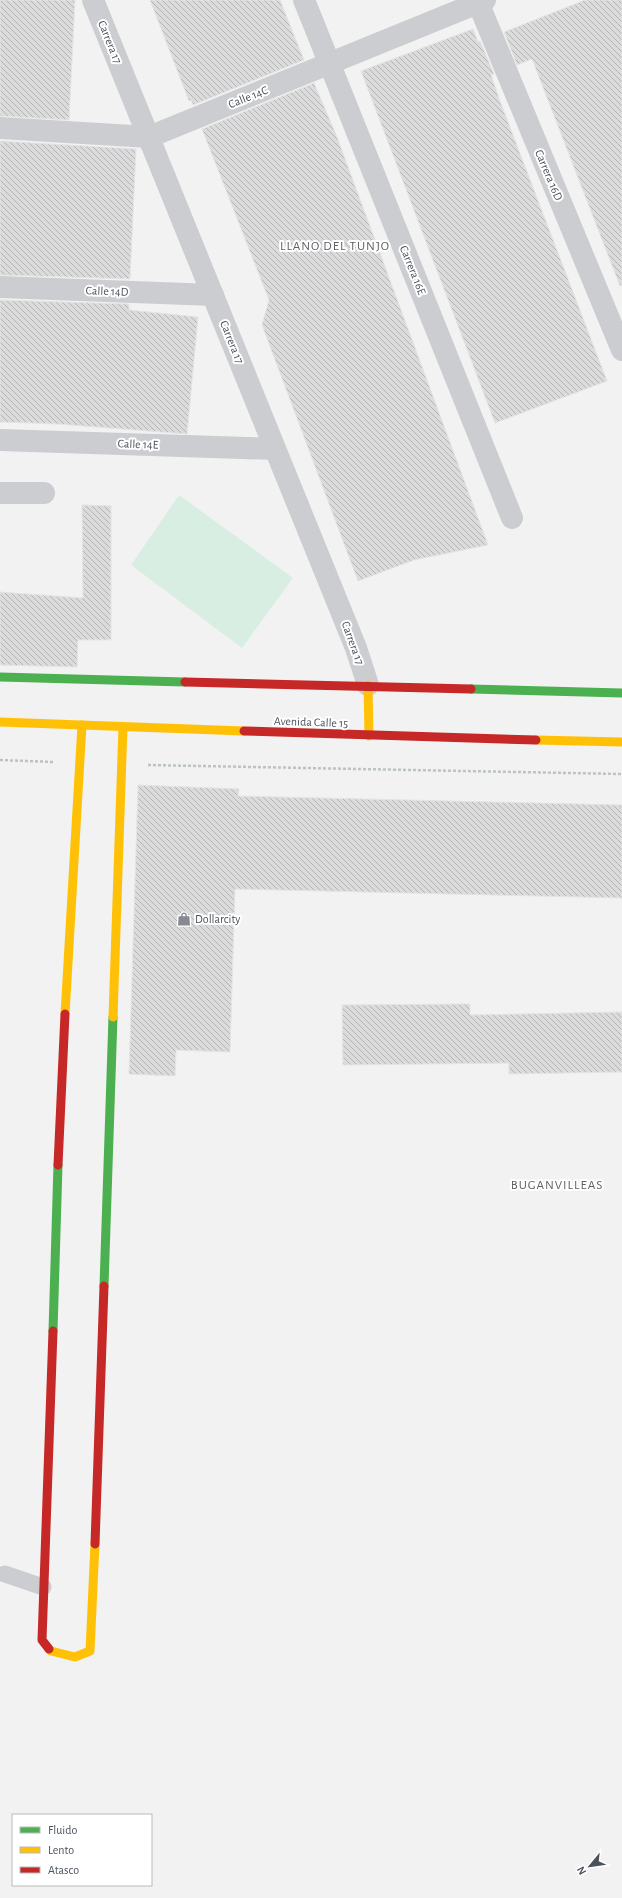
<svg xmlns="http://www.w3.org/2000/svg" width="622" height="1898" font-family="'Alegreya Sans',sans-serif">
  <defs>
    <pattern id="building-back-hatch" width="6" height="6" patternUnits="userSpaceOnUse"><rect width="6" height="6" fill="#dbdbdc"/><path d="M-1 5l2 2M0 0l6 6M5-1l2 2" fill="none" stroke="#b4b4b6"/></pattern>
  </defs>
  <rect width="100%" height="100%" fill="#f2f2f2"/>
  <polygon fill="#d9eee3" points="179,495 293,578 242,648 131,565"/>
  <g fill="url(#building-back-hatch)" stroke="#e4e4e4">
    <polygon points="0,0 75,0 69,120 0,116"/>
    <polygon points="150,0 280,0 304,60 193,105 191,100 189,101"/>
    <polygon points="585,0 622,0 622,285 620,286 532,59 517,65 504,32"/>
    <polygon points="473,29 478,42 480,41 494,74 491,75 500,101 607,381 495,423 361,71"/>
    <polygon points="314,83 337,137 488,545 414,560 358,581 262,325 269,300 202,129"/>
    <polygon points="0,141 136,149 130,279 0,275"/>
    <polygon points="0,300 129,304 129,310 198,317 187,434 58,424 0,422"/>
    <polygon points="82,505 111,506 111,640 78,640 77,667 0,665 0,592 83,598"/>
    <polygon points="138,785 239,789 238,796 622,805 622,898 235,889 230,1052 176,1050 175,1076 129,1074"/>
    <polygon points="470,1004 470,1015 622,1012 622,1072 509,1074 509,1063 343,1065 342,1005"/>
  </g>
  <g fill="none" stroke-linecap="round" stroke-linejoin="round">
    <g stroke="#bbc4c2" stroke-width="2.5" stroke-dasharray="3 2" stroke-linecap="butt">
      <polyline points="0,760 53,762"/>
      <polyline points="148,765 622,774"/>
    </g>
    <polyline stroke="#cccdd0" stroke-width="17" points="5,1574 43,1587"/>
    <g stroke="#cccdd0" stroke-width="22">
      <polyline points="93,0 356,648 368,685"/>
      <polyline points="304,0 512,518"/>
      <polyline points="477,0 622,350"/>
      <polyline points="0,128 149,137 485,0"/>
      <polyline points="0,287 213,295"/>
      <polyline points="0,440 275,449"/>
      <polyline points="0,493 44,493"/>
    </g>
    <g stroke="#4caf50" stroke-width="9">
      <polyline points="0,677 185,682"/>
      <polyline points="471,689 622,693"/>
      <polyline points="104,1286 113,1017"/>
      <polyline points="53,1331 58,1165"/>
    </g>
    <g stroke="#ffc107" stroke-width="9">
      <polyline points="368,685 369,736"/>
      <polyline points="0,722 244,731"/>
      <polyline points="536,740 622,742"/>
      <polyline points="65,1014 82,725"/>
      <polyline points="113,1017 123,727"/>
      <polyline points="49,1649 51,1651 75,1657 90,1651 95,1544"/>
    </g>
    <g stroke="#c62828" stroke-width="9">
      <polyline points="185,682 471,689"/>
      <polyline points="244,731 536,740"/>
      <polyline points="58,1165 65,1014"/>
      <polyline points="95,1544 104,1286"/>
      <polyline points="49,1649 42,1640 53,1331"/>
    </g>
  </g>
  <defs>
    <g id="shop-bare" transform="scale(1.08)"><path d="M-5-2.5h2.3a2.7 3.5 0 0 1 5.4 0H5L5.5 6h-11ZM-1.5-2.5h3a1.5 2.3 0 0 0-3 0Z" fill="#858a90" stroke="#fff" stroke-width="2.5" paint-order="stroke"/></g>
  </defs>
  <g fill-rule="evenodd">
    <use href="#shop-bare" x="184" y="919"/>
  </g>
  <g text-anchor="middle" stroke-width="4" stroke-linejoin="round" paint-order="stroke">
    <g font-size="12" fill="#4b525c" stroke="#fff">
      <text transform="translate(110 42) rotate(68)" y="4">Carrera 17</text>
      <text transform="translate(248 97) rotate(-22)" y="4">Calle 14C</text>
      <text transform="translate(549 175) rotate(67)" y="4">Carrera 16D</text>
      <text transform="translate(413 270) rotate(68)" y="4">Carrera 16E</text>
      <text transform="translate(107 291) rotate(2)" y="4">Calle 14D</text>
      <text transform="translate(232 342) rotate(68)" y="4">Carrera 17</text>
      <text transform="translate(138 444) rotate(2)" y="4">Calle 14E</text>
      <text transform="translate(353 643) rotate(70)" y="4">Carrera 17</text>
      <text transform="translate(311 722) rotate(2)" y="4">Avenida Calle 15</text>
    </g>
    <g font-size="12" fill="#4b525c" stroke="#fff" text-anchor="start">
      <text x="195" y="923">Dollarcity</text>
    </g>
    <g font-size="13" letter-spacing="1" fill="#5e6165" stroke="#fff">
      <text x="335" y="250">LLANO DEL TUNJO</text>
      <text x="557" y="1189">BUGANVILLEAS</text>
    </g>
  </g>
  <rect x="12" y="1814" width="140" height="72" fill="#ffffff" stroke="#b7babe"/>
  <rect x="20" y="1827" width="20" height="6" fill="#4caf50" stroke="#b7babe"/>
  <text x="48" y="1834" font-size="12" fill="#4b525c">Fluido</text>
  <rect x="20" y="1847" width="20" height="6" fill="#ffc107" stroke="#b7babe"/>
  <text x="48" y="1854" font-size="12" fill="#4b525c">Lento</text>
  <rect x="20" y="1867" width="20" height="6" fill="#c62828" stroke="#b7babe"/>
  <text x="48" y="1874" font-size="12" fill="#4b525c">Atasco</text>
  <g transform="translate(590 1866) rotate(241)" stroke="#ffffff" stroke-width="3" paint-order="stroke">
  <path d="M0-3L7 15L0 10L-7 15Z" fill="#4b525c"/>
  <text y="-6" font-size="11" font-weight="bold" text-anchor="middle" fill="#4b525c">N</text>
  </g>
</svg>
